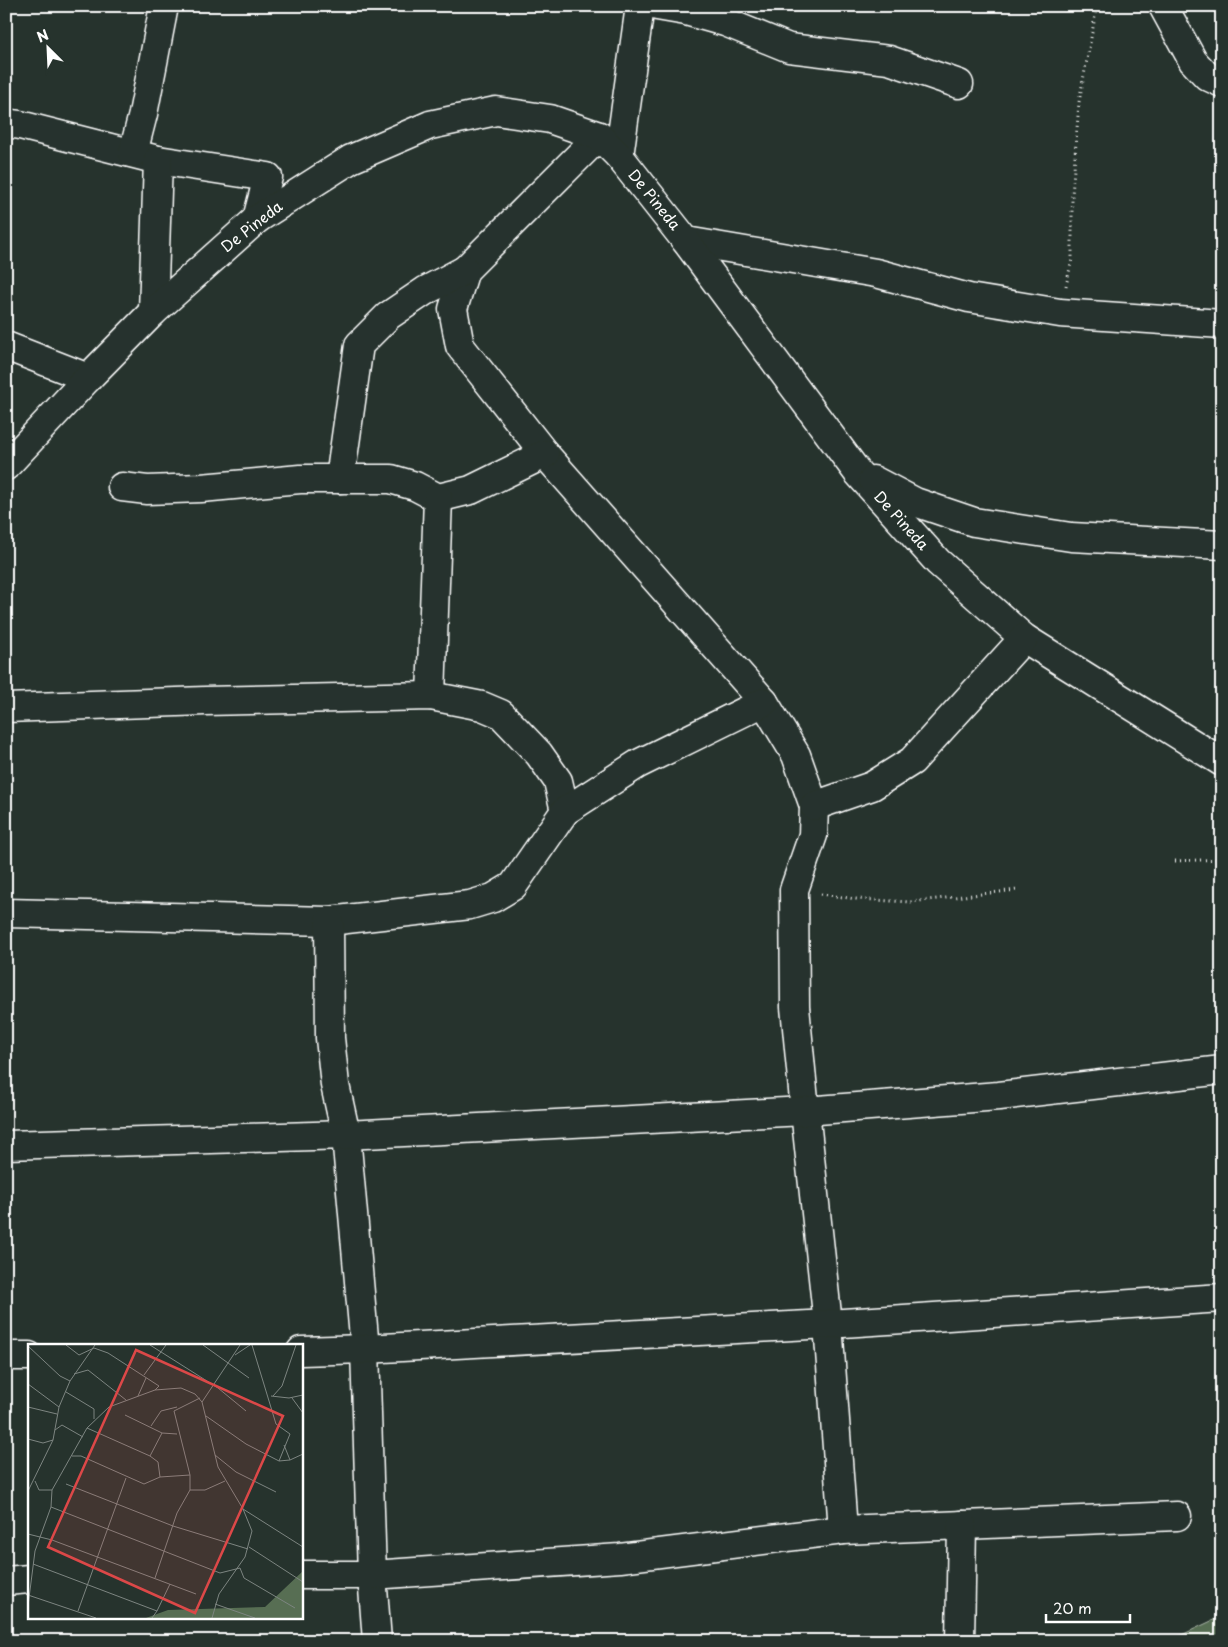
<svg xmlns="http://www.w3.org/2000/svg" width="1228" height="1647" font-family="'Playpen Sans',sans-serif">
  <rect width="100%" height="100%" fill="#26332d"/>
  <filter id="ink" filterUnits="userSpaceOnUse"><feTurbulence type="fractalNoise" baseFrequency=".02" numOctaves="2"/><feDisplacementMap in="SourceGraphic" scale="10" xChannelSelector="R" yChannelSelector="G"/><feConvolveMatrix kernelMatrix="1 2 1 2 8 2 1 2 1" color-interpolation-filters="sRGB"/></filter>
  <g filter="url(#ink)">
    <polygon fill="#576e53" stroke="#abb6a9" points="1222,1616 1222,1641 1169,1641"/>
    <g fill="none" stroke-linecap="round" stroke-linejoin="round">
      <g stroke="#fff" stroke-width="31">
        <g id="minor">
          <polyline points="657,6 686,11 725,22 789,48 889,60 959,84"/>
          <polyline points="1163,6 1193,61 1207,76 1222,83"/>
          <polyline points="6,123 20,125 158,160 268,177 257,219"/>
          <polyline points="599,136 465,270 453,309 460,346 545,454 764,702 796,755 814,806 813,835 794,890 795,1007 805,1111 828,1324 843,1530"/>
          <polyline points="133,153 143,114 164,6"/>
          <polyline points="619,156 640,6"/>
          <polyline points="686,241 876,273 969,298 1060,313 1222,324"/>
          <polyline points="153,312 158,160"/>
          <polyline points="6,346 88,378"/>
          <polyline points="6,466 88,378 153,312 257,219 351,159 430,125 496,111 550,119 599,136 619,156 686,241 858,473 938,562 1024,638 1222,762"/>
          <polyline points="340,479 359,345 388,316 425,291 465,270"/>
          <polyline points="873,480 915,502 974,522 1071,537 1222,545"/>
          <polyline points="122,487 147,490 201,488 300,479 391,479 415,486 438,498 471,490 545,454"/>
          <polyline points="431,696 438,498"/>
          <polyline points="6,708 205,701 431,696 482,706 501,714 539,754 558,781 565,811"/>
          <polyline points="814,806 872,786 912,761 1024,638"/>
          <polyline points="6,913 329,921 470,905 493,898 513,886 565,811 638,764 764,702"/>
          <polyline points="329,921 330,1038 335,1085 346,1135 365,1349 372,1575 377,1641"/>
          <polyline points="6,1145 346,1135 805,1111 999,1096 1222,1070"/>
          <polyline points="301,1351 365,1349 828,1324 1222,1298"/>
          <polyline points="6,1356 29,1356"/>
          <polyline points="301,1575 372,1575 620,1558 843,1530 1177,1516"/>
          <polyline points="6,1581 29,1579"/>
          <polyline points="960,1641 962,1525"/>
        </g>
      </g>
      <g stroke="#fff" stroke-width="3" stroke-dasharray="1 4" stroke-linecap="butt">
        <polyline points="1066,286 1072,259 1072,196 1079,102 1097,6"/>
        <polyline points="1175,861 1222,859"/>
        <polyline points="821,894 856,899 910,902 1017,890"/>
      </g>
      <use href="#minor" stroke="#26332d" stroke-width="28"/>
    </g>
  </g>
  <g text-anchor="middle" stroke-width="4" stroke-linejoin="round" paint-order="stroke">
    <g font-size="15" fill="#fff" stroke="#26332d">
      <text transform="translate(654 200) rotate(51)" y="5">De Pineda</text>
      <text transform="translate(252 227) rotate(-38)" y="5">De Pineda</text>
      <text transform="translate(901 521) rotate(48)" y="5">De Pineda</text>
    </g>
  </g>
  <g transform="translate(28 1344)">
    <rect width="275" height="275" fill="#26332d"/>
    <path d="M275 227V274H118L140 266 237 263Z" fill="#576e53"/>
    <path fill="none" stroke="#7d8581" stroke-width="1" d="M38 1 51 11 66 4 80 9 131 42 127 46M122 1 190 44 218 67M175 1 221 34M224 1 248 80 262 90 251 117M0 2 32 32 42 37M207 11 222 1M46 30 60 26 98 56M116 31 138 1M0 40 31 63M38 48 66 65V75M110 52 118 34M243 52 261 54 275 51M245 52 254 42 268 1M264 54 275 69M174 58 212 1M0 63 29 70M97 71 134 89 149 90M178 72 218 100 251 117 262 116 275 110M123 82 133 67 149 63M59 84 122 112 130 118 132 133M27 86 34 81 55 93M0 95 15 99 25 96M256 101 262 116M187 111 208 128 248 148M44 112H53L116 140 132 133 162 131M122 112 134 89M7 137 11 146H24L59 84 81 63 127 46 153 44 167 50 174 58 190 123 215 165 224 187 217 213 191 250 184 274M38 140 145 182 220 205M162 146H177L197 137M0 147 25 96 31 63 42 37 67 1M23 163 192 229 212 224 216 234 267 264M215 165 275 203M0 190 24 196 168 250M221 203 275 238M5 220 129 267 124 274M127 234 149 169 162 146V131L146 67 172 54M0 251 68 274M187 260 227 274M0 262 7 207 23 163 24 146M50 267 98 134M129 267 142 240"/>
    <path fill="#dc4848" fill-opacity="0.15" stroke="#dc4848" stroke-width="2.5" d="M108 6 255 72 167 269 20 203Z"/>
    <rect width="275" height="275" fill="none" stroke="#fff" stroke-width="2.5"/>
  </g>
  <rect width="1228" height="1647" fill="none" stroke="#26332d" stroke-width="25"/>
  <rect x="12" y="12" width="1203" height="1622" fill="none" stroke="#fff" stroke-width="2" filter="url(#ink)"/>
  <g transform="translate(48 48) rotate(336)" stroke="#26332d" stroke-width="4" paint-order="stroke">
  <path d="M0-4L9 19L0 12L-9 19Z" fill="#ffffff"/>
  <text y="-8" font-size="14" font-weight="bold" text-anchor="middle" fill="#ffffff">N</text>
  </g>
  <path d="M1046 1614v8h84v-8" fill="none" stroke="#ffffff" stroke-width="2.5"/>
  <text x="1053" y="1614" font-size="15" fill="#ffffff" stroke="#26332d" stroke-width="4" paint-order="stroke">20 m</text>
</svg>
